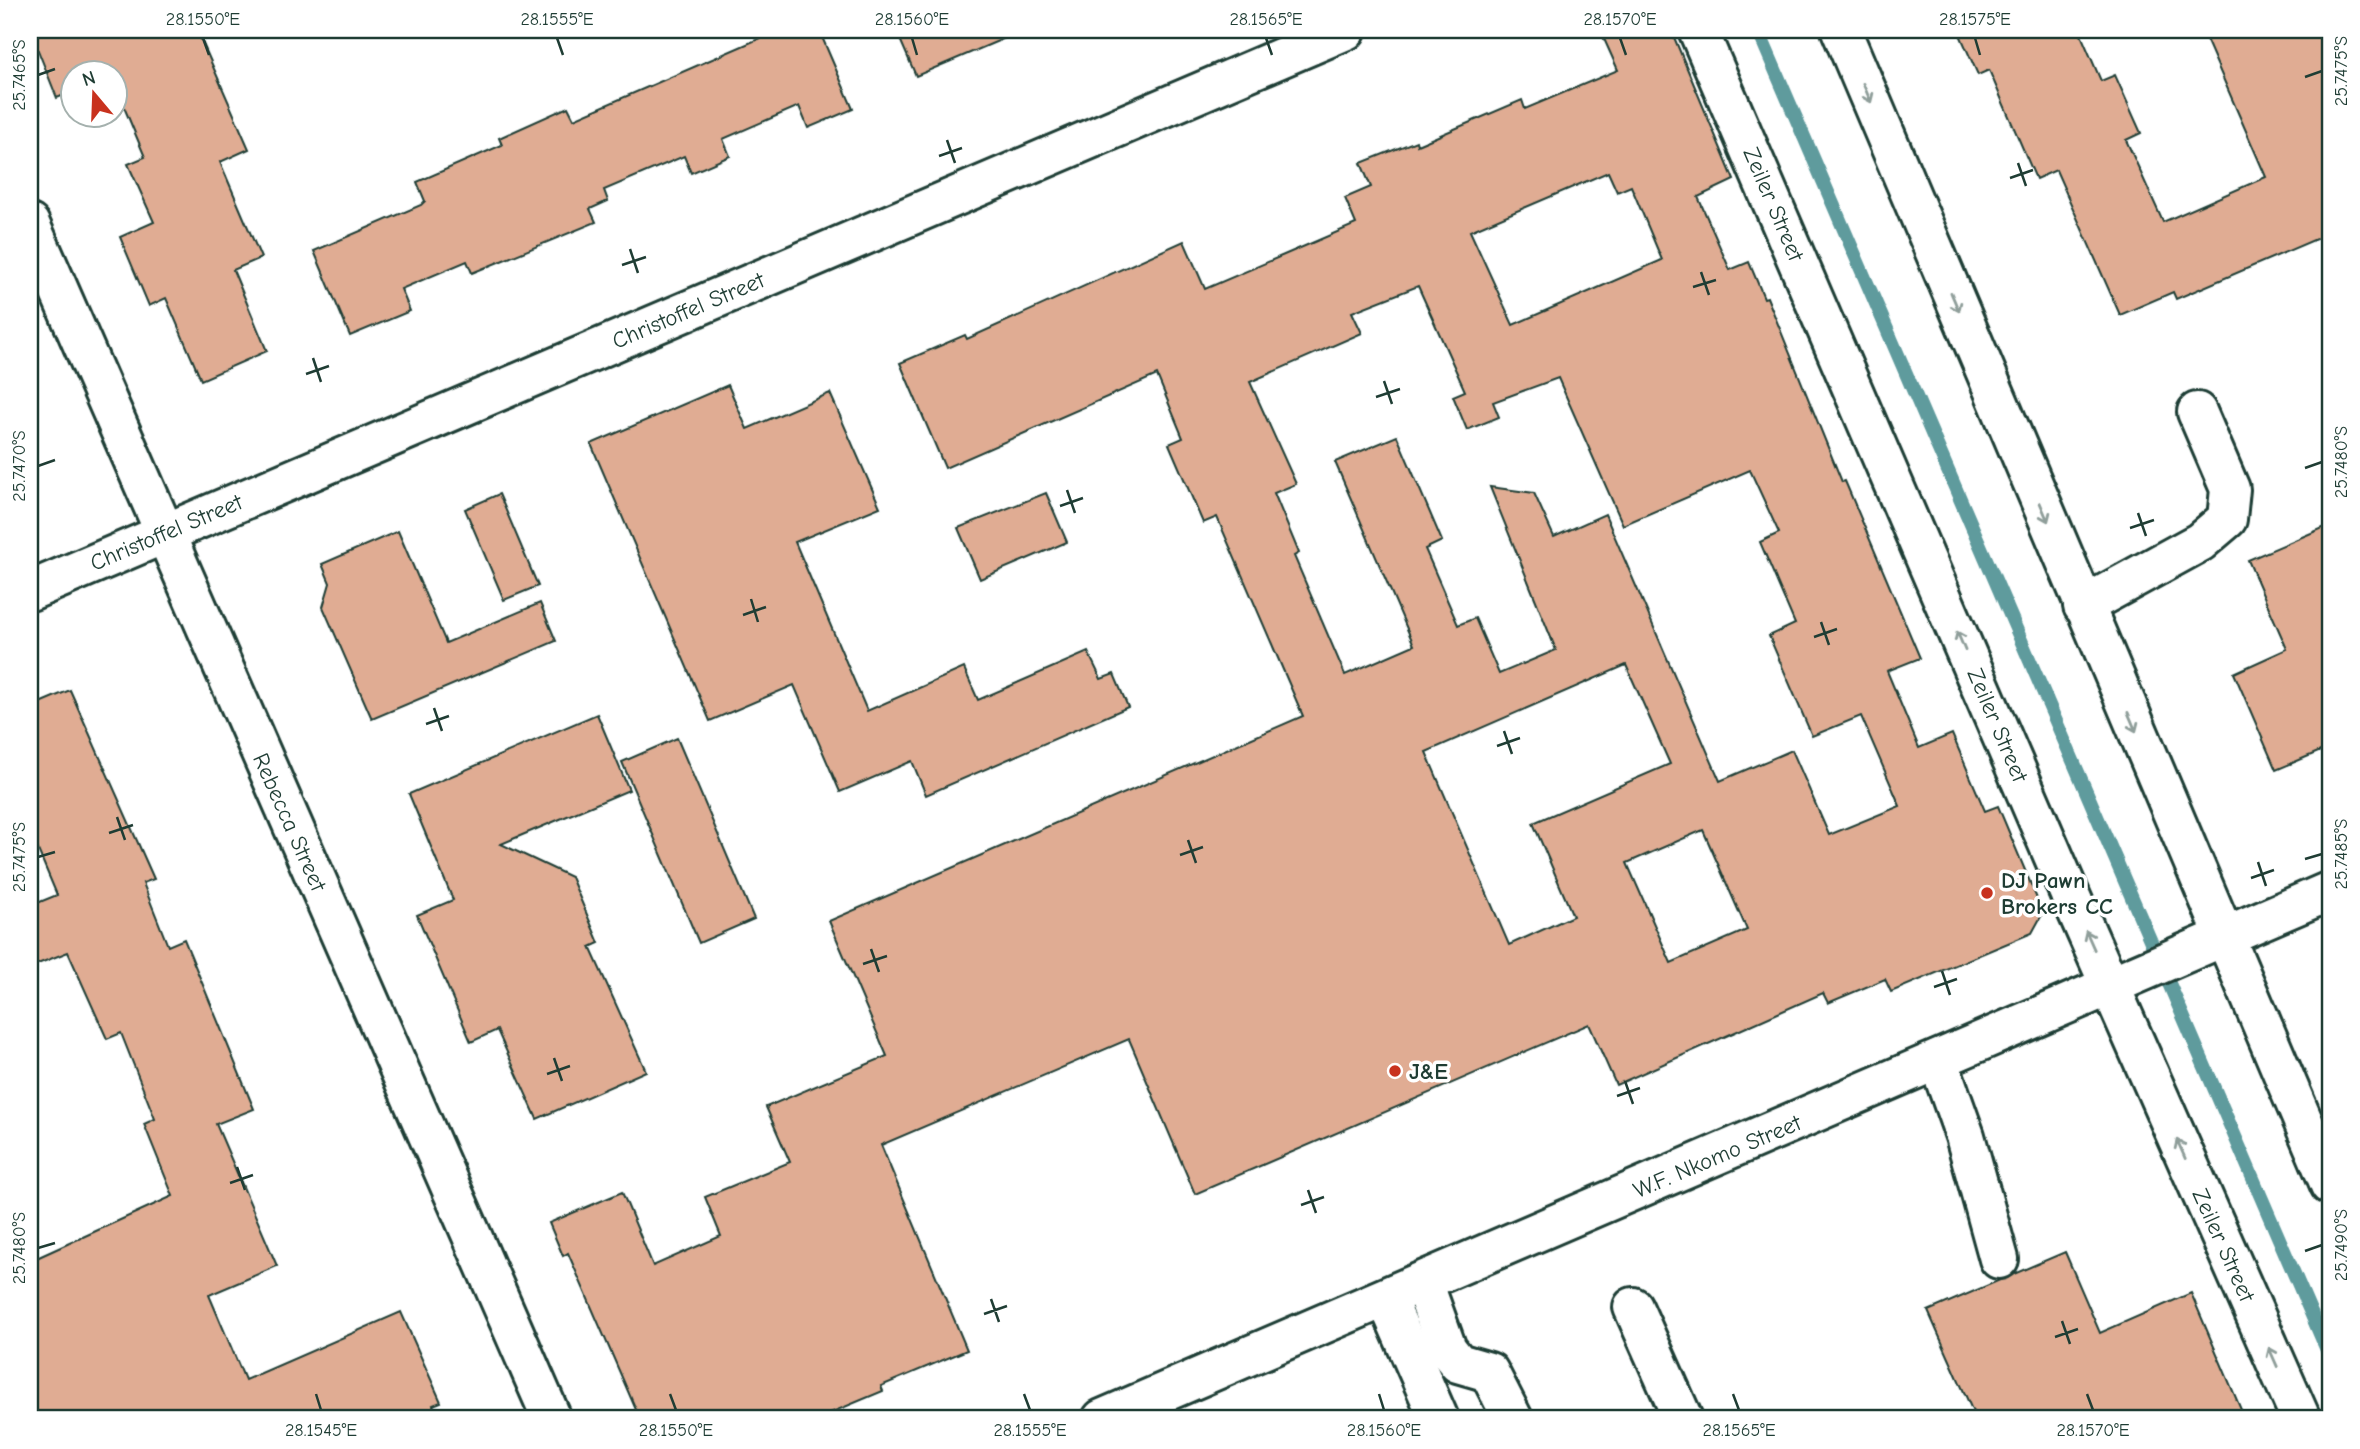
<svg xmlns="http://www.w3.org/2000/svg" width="2360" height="1449" font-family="'Comic Neue',sans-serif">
  <rect width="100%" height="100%" fill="#fff"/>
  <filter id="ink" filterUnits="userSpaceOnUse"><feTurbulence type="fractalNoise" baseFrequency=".0143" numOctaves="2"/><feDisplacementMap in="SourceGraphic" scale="14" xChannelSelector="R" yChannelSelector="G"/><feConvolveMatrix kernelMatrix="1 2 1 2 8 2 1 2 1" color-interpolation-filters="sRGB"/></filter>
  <g filter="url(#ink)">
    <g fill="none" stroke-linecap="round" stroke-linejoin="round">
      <polyline stroke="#5f9b9d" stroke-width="14" points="1758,30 2330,1357"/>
    </g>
    <g fill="#e0ac93" stroke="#1f3d34" stroke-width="2" fill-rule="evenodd">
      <polygon points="30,30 197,30 249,149 220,162 261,258 233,270 267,351 201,380 166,298 149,306 120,237 154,222 128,164 145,157 116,88 116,74 74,74 74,91 57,98"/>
      <polygon points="779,30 819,30 853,109 808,128 799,106 723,139 730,156 691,173 684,156 604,190 608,201 590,209 596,222 472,273 467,261 401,289 410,311 350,336 314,251 421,205 425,201 417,182 502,145 499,138 568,107 574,119"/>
      <polygon points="896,30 1024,30 916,76"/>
      <path d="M1600 30H1671L1734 180 1698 197 1730 270 1749 262 1764 298 1767 297 1842 482 1845 481 1920 658 1887 671 1919 748 1952 734 1985 811 1998 806 2043 913 2032 933 1891 992 1885 979 1828 1003 1823 993 1616 1085 1589 1024 1195 1194 1129 1039 881 1145 967 1350 881 1386 883 1391 816 1419H640L568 1253 563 1256 549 1223 622 1192 653 1266 721 1236 705 1197 790 1162 766 1107 887 1056 829 921 1303 716 1217 517 1203 523 1169 444 1183 438 1157 375 945 468 900 363 965 335 967 339 1184 241 1205 289 1356 224 1345 198 1371 187 1361 163 1416 141 1417 145 1522 100 1525 109 1618 70ZM1608 172 1617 192 1631 186 1662 260 1513 325 1470 231ZM1418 286 1465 391 1453 396 1467 430 1499 417 1493 402 1558 378 1623 525 1750 470 1779 533 1760 542 1795 624 1769 636 1812 736 1861 716 1900 806 1829 835 1792 750 1720 781 1605 514 1554 537 1534 493 1490 487 1556 650 1499 674 1475 618 1458 625 1425 549 1442 541 1397 436 1335 462 1414 645 1345 675 1294 556 1299 553 1274 493 1296 484 1250 382 1362 333 1352 312ZM1626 665 1670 764 1533 823 1573 916 1509 945 1426 752ZM1703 830 1747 930 1671 963 1627 863Z"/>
      <polygon points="1958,30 2079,30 2101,81 2115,75 2141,133 2126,140 2163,222 2266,177 2202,30 2330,30 2330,233 2176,299 2173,292 2120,315 2056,170 2036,179 1989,70 1978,75"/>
      <polygon points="728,385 747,429 830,393 880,507 795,542 867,711 964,668 978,700 1088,652 1101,679 1114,674 1128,707 926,795 912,761 840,792 794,685 710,721 591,444"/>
      <polygon points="1046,493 1067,542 980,579 958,528"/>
      <polygon points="499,494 538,586 504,600 465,509"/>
      <polygon points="2330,525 2330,747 2276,770 2234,673 2287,649 2248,560"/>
      <polygon points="398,531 446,643 540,603 556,641 372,719 323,607 330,583 322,564"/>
      <polygon points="70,690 154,879 143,883 168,946 184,939 254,1109 216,1124 277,1266 209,1295 245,1380 401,1312 441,1402 433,1405 439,1419 30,1419 30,1261 173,1196 144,1124 155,1119 121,1033 107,1039 68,952 30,967 30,906 57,895 30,831 30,707"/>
      <polygon points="597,714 629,790 501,844 571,877 599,943 590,947 646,1071 537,1119 497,1030 471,1042 417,915 453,900 409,794"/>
      <polygon points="677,738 754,919 699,943 622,762"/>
      <polygon points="2065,1252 2100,1333 2191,1293 2245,1419 1976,1419 1928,1311"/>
    </g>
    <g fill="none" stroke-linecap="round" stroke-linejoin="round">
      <g stroke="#1f3d34" stroke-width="44">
        <g id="minor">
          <polyline points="1698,30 2074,904 2301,1419"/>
          <polyline points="1841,30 2330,1185"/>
          <polyline points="30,224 552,1419"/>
          <polyline points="30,591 1346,30"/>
          <polyline points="2083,606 2200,542 2227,519 2230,489 2197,412"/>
          <polyline points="1938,1060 1965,1136 1999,1259"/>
          <polyline points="1423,1282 1447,1349 1458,1363 1489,1372 1513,1419"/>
          <polyline points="1386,1298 1439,1419"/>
          <polyline points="1633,1307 1683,1419"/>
        </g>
      </g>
      <g stroke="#1f3d34" stroke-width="44">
        <polyline id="major" points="1102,1419 2330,891"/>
      </g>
      <use href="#minor" stroke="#fff" stroke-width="38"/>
      <use href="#major" stroke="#fff" stroke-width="38"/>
    </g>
    <defs><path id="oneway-shaft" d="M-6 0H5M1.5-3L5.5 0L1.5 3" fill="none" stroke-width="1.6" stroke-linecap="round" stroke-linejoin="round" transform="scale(1.75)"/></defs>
    <g stroke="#8f9e9a">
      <use href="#oneway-shaft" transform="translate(1867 93) rotate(67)"/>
      <use href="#oneway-shaft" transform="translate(1955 302) rotate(67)"/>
      <use href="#oneway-shaft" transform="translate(2044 512) rotate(67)"/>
      <use href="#oneway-shaft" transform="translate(1961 641) rotate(-113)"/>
      <use href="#oneway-shaft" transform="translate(2132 722) rotate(67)"/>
      <use href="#oneway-shaft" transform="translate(2090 940) rotate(-114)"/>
      <use href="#oneway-shaft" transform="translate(2181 1149) rotate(-114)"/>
      <use href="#oneway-shaft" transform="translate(2273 1357) rotate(-114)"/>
    </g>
  </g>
  <path fill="none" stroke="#1f3d34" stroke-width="2.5" d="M203 38 209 55M557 38 563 55M912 38 917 55M1266 38 1272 55M1620 38 1626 55M1975 38 1980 55M38 75 55 69M2305 77 2322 71M947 140 955 163M939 156 962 148M2018 163 2026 186M2010 178 2033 170M630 249 638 273M622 265 646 257M1701 272 1709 295M1693 287 1716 280M313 358 321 382M306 374 329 366M1384 381 1392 404M1376 397 1400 389M38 466 55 460M2305 468 2322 462M1067 490 1075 513M1060 506 1083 498M2138 513 2146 536M2130 528 2154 520M751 599 758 622M743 615 766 607M1821 622 1829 645M1814 637 1837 629M434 708 442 731M426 724 449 716M1504 731 1512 754M1497 746 1520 738M117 817 125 840M109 833 133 825M1188 840 1196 863M1180 855 1203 847M38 857 55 852M2305 859 2322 854M2258 862 2266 886M2251 878 2274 870M871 949 879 972M863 964 887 956M1942 971 1950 995M1934 987 1957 979M554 1058 562 1081M547 1074 570 1066M1625 1081 1633 1104M1617 1096 1640 1088M237 1167 245 1190M230 1183 253 1175M1308 1190 1316 1213M1301 1205 1324 1197M38 1248 55 1243M2305 1251 2322 1245M991 1299 999 1322M984 1314 1007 1306M2062 1321 2070 1344M2055 1337 2078 1329M316 1394 321 1410M670 1394 676 1410M1024 1394 1030 1410M1379 1394 1384 1410M1733 1394 1739 1410M2087 1394 2093 1410"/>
  <g fill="#c8321e" stroke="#fff" stroke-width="2.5">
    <circle cx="1987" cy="893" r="7"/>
    <circle cx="1395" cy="1071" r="7"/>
  </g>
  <g text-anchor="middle" stroke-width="7" stroke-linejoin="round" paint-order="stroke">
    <g font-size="23" fill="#1f3d34" stroke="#fff">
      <text transform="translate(1774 204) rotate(67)" y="8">Zeiler Street</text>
      <text transform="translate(688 310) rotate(-23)" y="8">Christoffel Street</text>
      <text transform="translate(166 532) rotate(-23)" y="8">Christoffel Street</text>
      <text transform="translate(1998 725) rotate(67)" y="8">Zeiler Street</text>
      <text transform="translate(290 822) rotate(66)" y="8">Rebecca Street</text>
      <text transform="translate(1717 1156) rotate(-23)" y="8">W.F. Nkomo Street</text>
      <text transform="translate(2224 1245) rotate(66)" y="8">Zeiler Street</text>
    </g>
    <g font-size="23" font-weight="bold" fill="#1f3d34" stroke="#fff" text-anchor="start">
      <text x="2001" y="888">DJ Pawn<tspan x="2001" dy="26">Brokers CC</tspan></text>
      <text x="1409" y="1079">J&amp;E</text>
    </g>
  </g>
  <rect width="2360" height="1449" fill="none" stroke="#fff" stroke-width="77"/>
  <g transform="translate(94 94) rotate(341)"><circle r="33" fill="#ffffff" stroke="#a5b1ae" stroke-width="2"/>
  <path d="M0-5L12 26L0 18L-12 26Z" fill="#c8321e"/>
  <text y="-10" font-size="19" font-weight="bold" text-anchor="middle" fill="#1f3d34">N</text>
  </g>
  <rect x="38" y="38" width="2284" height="1372" fill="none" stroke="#1f3d34" stroke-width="2.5"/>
  <g font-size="18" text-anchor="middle" fill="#1f3d34">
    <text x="203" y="25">28.1550°E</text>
    <text x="557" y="25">28.1555°E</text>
    <text x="912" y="25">28.1560°E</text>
    <text x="1266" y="25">28.1565°E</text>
    <text x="1620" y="25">28.1570°E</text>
    <text x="1975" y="25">28.1575°E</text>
    <text transform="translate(2341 71) rotate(-90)" y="6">25.7475°S</text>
    <text transform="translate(19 75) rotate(-90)" y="6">25.7465°S</text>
    <text transform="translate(2341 462) rotate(-90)" y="6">25.7480°S</text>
    <text transform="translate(19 466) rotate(-90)" y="6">25.7470°S</text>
    <text transform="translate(2341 854) rotate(-90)" y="6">25.7485°S</text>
    <text transform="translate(19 857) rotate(-90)" y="6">25.7475°S</text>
    <text transform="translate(2341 1245) rotate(-90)" y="6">25.7490°S</text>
    <text transform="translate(19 1248) rotate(-90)" y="6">25.7480°S</text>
    <text x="321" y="1436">28.1545°E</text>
    <text x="676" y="1436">28.1550°E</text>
    <text x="1030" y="1436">28.1555°E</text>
    <text x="1384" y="1436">28.1560°E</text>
    <text x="1739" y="1436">28.1565°E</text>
    <text x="2093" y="1436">28.1570°E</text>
  </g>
</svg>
